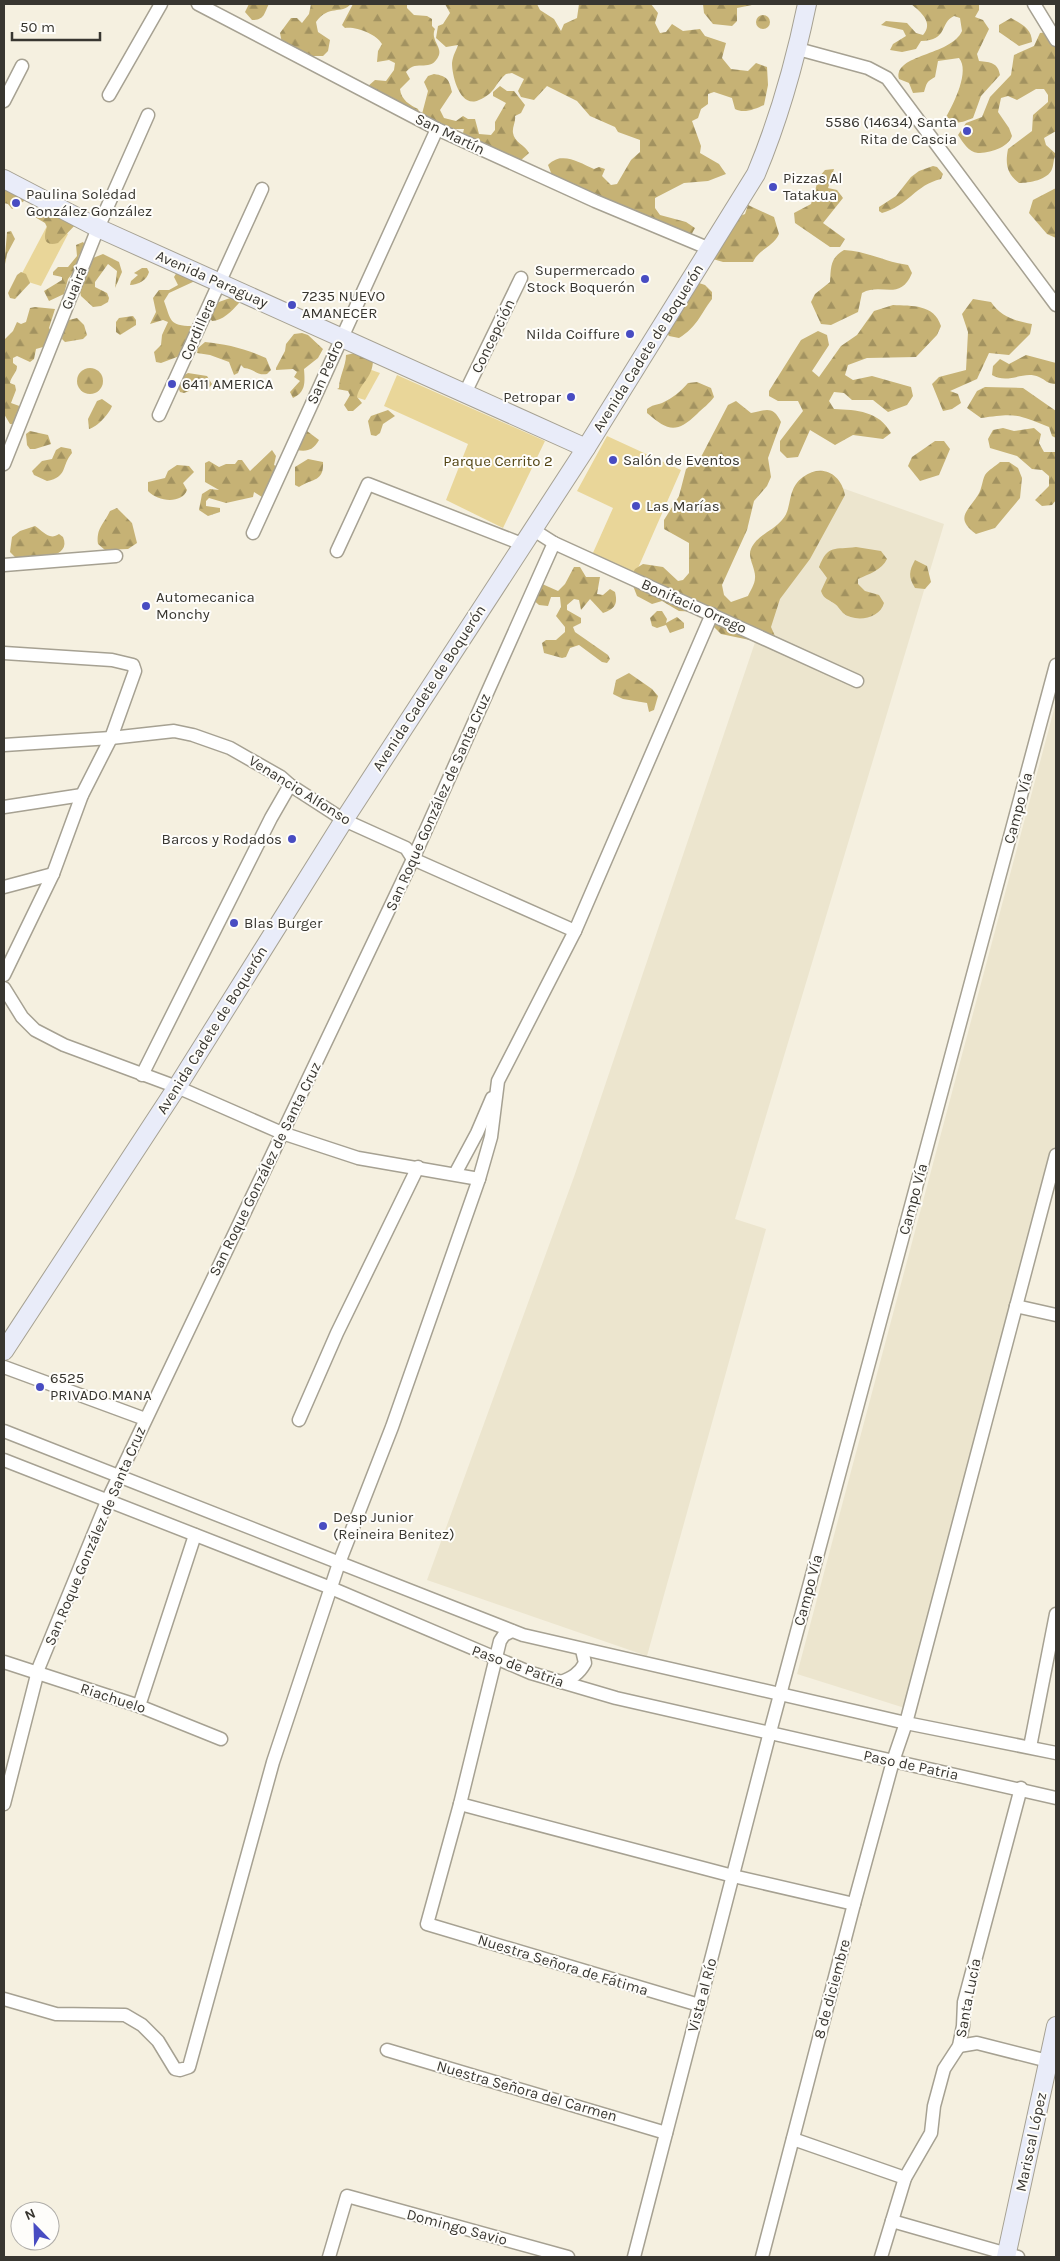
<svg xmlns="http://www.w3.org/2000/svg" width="1060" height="2261" font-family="Karla,sans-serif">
  <defs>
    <pattern id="forest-firs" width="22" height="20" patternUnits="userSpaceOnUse" patternTransform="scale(1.25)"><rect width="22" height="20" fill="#c6b275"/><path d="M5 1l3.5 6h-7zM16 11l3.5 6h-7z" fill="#a29260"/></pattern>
  </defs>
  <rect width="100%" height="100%" fill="#f5f0e0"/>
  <g fill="#ece5ce">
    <polygon points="811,477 944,524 735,1219 766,1229 647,1656 427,1580 575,1174"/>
    <polygon points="1056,702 1056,1155 908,1709 797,1674"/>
  </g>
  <g fill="#e9d699">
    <polygon points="48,224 68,234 41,286 19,279"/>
    <polygon points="366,368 380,373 365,400 352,396"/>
    <polygon points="397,375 545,441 503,528 446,500 468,444 384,406"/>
    <polygon points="607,436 681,470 635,575 592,555 613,508 577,491"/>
  </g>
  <g fill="url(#forest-firs)">
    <path d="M249 4H269C264 13 265 20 252 20L245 12Z"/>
    <path d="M311 4H351C341 15 329 4 316 22L318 32 330 40 328 51 323 56H294L282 43 280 33 291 18H297L302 23 309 14Z"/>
    <path d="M353 4H407V8L414 15 427 16 432 19V26L435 29C430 39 442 47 439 55 431 74 417 58 406 72L410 79 400 89C401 100 410 105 418 109L420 114 367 87 375 80 386 81 394 70 395 63 389 60 377 62 378 51 382 44C377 34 355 26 345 28L342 25Z"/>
    <path d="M445 4H537L540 10 554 19 561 31 564 24 577 18 579 4H651L658 13 655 23 660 33 666 32 672 24 683 31 700 29 705 36 726 43 722 58 731 69 748 71 756 63 767 67 768 85 764 105C755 109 744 114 735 109L732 98 714 92 708 94V104L701 109 698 118 692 121 701 146 700 153 719 164 726 174 708 181 684 183 655 198V208L660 215 686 222 695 228 690 237 554 180 548 165C562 151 578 162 594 169L599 167 605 169 602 176 611 185 617 184 631 160 640 152V140L618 132 615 127 590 116 577 101 547 86 534 100 521 97 518 91 524 79 512 73 506 74C495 83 496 93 479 100 460 109 452 76 452 63 453 55 456 51 458 45L446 47 436 38 438 26 443 24 450 13Z"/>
    <polygon points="703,4 757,4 737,8 737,21 732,26 713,24 704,13"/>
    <path d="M911 4H979V10L975 17 983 20 989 29 977 54 979 61C991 62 998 63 1000 75L981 96 973 118C960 123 957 125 946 117 954 103 970 71 959 58L938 61 935 77C926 82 927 83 924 92L913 93 909 83 899 79C893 54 951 56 962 31L960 18 954 16C939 23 949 40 921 41L916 49 902 52 890 50 893 44 906 36 903 30 881 25 886 21 907 23 916 33 923 35C934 23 921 12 911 4Z"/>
    <circle cx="763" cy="22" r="7"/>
    <path d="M1011 18C1022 24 1032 29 1032 42L1019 46 999 32V25Z"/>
    <path d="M1048 32 1056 39V131L1044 138 1046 145 1056 154C1053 160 1054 164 1052 169 1048 180 1029 183 1019 183 1007 174 1005 164 1008 149L1032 131 1033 115 1048 102V95L1044 89H1036L1017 100 1008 96 1001 98 998 112 1009 128 1012 136C1008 148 989 153 978 153 968 152 963 142 958 135L966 123 982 117 990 97 1011 75 1014 55 1034 46 1040 33Z"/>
    <path d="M434 74C448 76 449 80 452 92L440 110 444 118 456 121 463 116 468 119H475L479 134 491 135 495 130V122L506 103 493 96V92L500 86 507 91H514L525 105 521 113 515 116C516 122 512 127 513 133 514 142 525 145 529 153L520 161 462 137 464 129H451L422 114 428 91 424 82 428 76Z"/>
    <path d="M933 166 937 167 943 174 941 179C915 185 908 206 882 213L879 211V207L896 196 911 177 919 171Z"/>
    <polygon points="834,169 828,188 837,190 843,198 823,223 845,239 840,247 830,247 795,223 794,213 811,204 819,177 825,170"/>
    <polygon points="1056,188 1056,238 1047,234 1029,213 1033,200"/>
    <polygon points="4,191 14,191 23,196 24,201 12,209 8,204 4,203"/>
    <path d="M748 205 774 217 779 234C773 247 759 249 753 262H723L713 259 721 224 745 214Z"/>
    <path d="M42 209 77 223 58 243C44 247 43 238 47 227L45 223 33 216 42 213Z"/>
    <polygon points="11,231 15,239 7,254 4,269 7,232"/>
    <polygon points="83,242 88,248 79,255 77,267 68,279 64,294 49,301 44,291 62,280 62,277 53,275 53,272 58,267 68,267 77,256 76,245"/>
    <path d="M844 250C867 251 885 262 908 265L912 273C900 302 882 282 862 293L858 312 831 325 821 324 811 302 815 294 830 282C831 267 830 258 844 250Z"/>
    <polygon points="103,254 119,262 122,272 115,288 117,271 108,264 95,282 95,287 107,293 109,298 108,302 101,306 93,307 81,296 77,279 88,272 93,258"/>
    <path d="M142 268H147L149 272C147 280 138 285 130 285L131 281 138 275 134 273Z"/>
    <polygon points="21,272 26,274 30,283 15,299 10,298 8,293 17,275"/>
    <path d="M177 272 195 281 169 293 164 301C171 320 169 326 192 326V336L185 354 161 363 156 362 154 352 161 345 162 335 168 322 163 320 150 324 156 312 153 298 159 290H169L178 285 174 277Z"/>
    <path d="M696 282 705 285 712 292V299C700 315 697 327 679 338L669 336 666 332Z"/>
    <path d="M233 297 238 298 239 303C232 311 222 321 212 321L209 317 216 303Z"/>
    <path d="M973 299 991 302C1001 317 1015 321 1032 324L1030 334 1009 355 989 353 977 379 950 391 958 394 961 403 952 409 943 411 932 384 939 377 966 370 968 332 962 314Z"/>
    <path d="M893 305C912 306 934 304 941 326L937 335 916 357 867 358 848 365 845 375 853 380 872 376 911 387 913 396 907 405 888 412 873 400H852L844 393 834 392 829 401 834 409C857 410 879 411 891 433L883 439 853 435 835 445 810 430 798 457 787 458 780 451V441L803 411 798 401H778L769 396V391L801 340 818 331 827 335 829 345 812 371 819 377 841 346 857 335 874 311Z"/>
    <path d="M35 307 55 309 49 328 54 336 50 345 36 349 34 359 30 362 17 356 13 358V363L17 366C17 373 11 376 10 383L15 385 16 390 11 403 25 408 14 424H10L4 414V340L13 331 17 322 21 324 26 322 30 308Z"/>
    <polygon points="133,316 136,320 136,325 120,335 116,332 116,322 119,318"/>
    <polygon points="77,318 84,325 87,335 83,339 65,342 62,339 65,321"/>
    <path d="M302 333 308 335 323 349 318 358 304 369C305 382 306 392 293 398L290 392 300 381 294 377 297 372 293 369 276 370V368L285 351 286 344 294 334Z"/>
    <path d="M205 342C226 344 247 349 266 358L271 370 267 374C257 376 253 368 244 368L241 365 238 373 234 375 229 362 210 355 197 353 198 348Z"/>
    <path d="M364 351 373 360C373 378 359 384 357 397L362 403 353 411H348L344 405 350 395 348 391 337 389 339 388C339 377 346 366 346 355Z"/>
    <path d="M1026 355 1056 363V384C1047 384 1046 380 1039 377 1023 370 1009 385 992 375L993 366 1000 359 1009 364Z"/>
    <circle cx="90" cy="381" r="13"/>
    <polygon points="188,373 207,376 212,384 209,388 199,384 190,386 189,391 184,393 180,392 176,382 179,378"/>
    <path d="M697 382 711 388 714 397C709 404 703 408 697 414 676 434 668 431 647 413V409C652 405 656 405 662 403 673 398 680 392 688 383Z"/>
    <path d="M985 387 1023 388 1056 411V438L1052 436 1049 427C1017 414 1015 413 981 418L967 408 977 391Z"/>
    <path d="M102 399 112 406C109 414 97 427 89 429L88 419 97 401Z"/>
    <path d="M736 401 751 413C766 410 773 405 781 422L768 458 771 477 767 486 754 501 747 530 722 585 724 595 731 602 748 596C750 591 755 584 755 578 756 569 747 557 751 549 757 535 773 531 782 520 793 509 786 489 803 477 822 463 841 474 845 495L810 559 780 599 771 627 775 636 769 644 721 634 699 612 679 611 662 601 652 604 637 596 630 578 635 569 643 564 663 567 678 581 683 580 689 573V543L664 529V520L679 496 686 469 701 457 728 405Z"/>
    <polygon points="388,410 395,416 383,424 380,433 376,436 371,435 368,421 371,416"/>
    <polygon points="1003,428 1014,431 1034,428 1041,434 1039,443 1044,452 1056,452 1056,500 1052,505 1042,506 1035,500 1049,486 1049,476 1042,470 1032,469 1017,456 990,448 988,439 993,430"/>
    <path d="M303 430 307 431 319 440C313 450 308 452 296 450Z"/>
    <polygon points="30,431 48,435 51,444 35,449 30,449 27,445 26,434"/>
    <polygon points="935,441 944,441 950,449 939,475 920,481 908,466 912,457"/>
    <path d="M61 447 71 449 72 453C61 466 68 477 47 481L34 475 32 471 42 461 52 459 56 450Z"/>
    <polygon points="272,450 276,456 274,465 278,467 262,501 262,497 254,492 253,497 226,503 209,498 206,501 206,506 220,508 220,512 208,516 199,510 202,494 210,489 219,490 205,482 205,463 209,461 219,467 226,464 235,464 238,460 242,460 250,471"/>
    <path d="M308 459 323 462C324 482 313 478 299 487L295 485V467Z"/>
    <path d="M1000 462H1009L1018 468 1022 478 1020 498 995 528 976 534C954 518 968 511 978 495 982 489 982 481 985 475 988 470 996 466 1000 462Z"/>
    <path d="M177 465 189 466 194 472 183 483 187 490C182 504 158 502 148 491V482L165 478 168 471Z"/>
    <path d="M117 508 132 523 137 543 128 549 105 550 98 544C96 528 104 524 110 511Z"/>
    <path d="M35 526C43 531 49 541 59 534L63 537C73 560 30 559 17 559L10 552 12 537 20 531Z"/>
    <path d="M856 547 881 551 887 559C882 570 869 574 858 579V584L865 591 879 595 884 603C880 619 855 623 843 613 840 610 838 606 835 604 829 599 824 600 821 591L827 578 819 567C828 544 835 550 856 547Z"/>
    <path d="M915 560 927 566 931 582 925 589 915 588C908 577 909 571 915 560Z"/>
    <path d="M574 567H580L586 577H600L597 594 603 595 610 589 615 592C618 604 615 609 603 613L590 599 581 610 579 600 574 599 567 605V610L581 618V623L573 627 575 632 608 655 610 659 607 663 602 662 579 645 570 648 566 657 562 658 544 653 542 643 546 640H556L565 632V627L556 616 561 607 560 597H551L548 606 539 605 531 598 540 583 558 591 565 584Z"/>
    <polygon points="657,611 662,611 667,619 666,623 677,617 684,623 684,628 670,633 666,625 657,628 652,626 650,618"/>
    <polygon points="629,673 652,689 658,696 654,710 649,712 647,703 623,699 613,694 616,680"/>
  </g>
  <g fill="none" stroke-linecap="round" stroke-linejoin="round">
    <g stroke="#a6a192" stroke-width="15">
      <g id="street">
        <polyline points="198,4 437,129 595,201 710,249"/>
        <polyline points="1034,4 1056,40"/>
        <polyline points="798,49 868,68 887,78 1056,305"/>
        <polyline points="109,95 161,4"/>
        <polyline points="4,101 22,66"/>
        <polyline points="464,395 521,278"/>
        <polyline points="159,415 262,189"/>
        <polyline points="4,464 98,228 148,115"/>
        <polyline points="532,529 554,543 857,681"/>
        <polyline points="253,533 437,129"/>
        <polyline points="337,551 368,484 522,544"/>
        <polyline points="4,565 116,556"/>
        <polyline points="4,653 112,660 133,665 135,671 111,738 82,795 53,874 4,975"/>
        <polyline points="4,745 111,738 174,731 193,735 230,748 281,777 290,785 344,820 406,848 413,859 575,931"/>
        <polyline points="4,807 82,795"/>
        <polyline points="4,887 53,874"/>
        <polyline points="4,988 22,1017 35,1030 64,1045 177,1087 282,1133 358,1158 479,1179"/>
        <polyline points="142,1075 271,818 290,785"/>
        <polyline points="455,1174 477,1133 492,1098"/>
        <polyline points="1016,1306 1056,1315"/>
        <polyline points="4,1367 145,1419"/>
        <polyline points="299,1420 337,1333 418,1167"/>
        <polyline points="4,1431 523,1635 906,1723 1056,1753"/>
        <polyline points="4,1460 331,1588 531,1673 616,1698 1056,1798"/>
        <polyline points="512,1631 504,1635 500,1641 460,1804 427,1924 699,2005"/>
        <polyline points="4,1662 139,1706 221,1739"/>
        <path d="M561 1682C572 1678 579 1674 585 1663L582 1650"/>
        <polyline points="139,1706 195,1535"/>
        <polyline points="1030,1747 1056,1614"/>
        <polyline points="4,1804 39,1667 108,1499 413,859 554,543"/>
        <polyline points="460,1804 733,1876 854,1904"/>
        <polyline points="4,1999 56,2014 125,2015 142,2025 158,2041 175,2069 180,2070 189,2067 273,1762 339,1563 392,1427 479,1179 491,1137 498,1081 575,931 712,614"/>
        <polyline points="959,2046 977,2043 1048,2061"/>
        <polyline points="387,2050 666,2133"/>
        <polyline points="793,2139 905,2178"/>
        <polyline points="892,2221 1018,2257"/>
        <polyline points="329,2257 347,2196 568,2257"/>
        <polyline points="634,2257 770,1732 1056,665"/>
        <polyline points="762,2257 854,1904 893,1761 906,1723 1056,1155"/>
        <polyline points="881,2257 905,2178 931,2133 934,2106 944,2069 959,2046 963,2026 964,2002 1021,1788"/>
      </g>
    </g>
    <g stroke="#a6a192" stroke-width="20">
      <g id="secondary">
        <polyline points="4,179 98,228 586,448"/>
        <path d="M4 1351 177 1087 344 820 586 448 756 174C779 119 795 62 807 4"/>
        <polyline points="1006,2257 1056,2026"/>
      </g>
    </g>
    <use href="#street" stroke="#fff" stroke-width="12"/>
    <use href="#secondary" stroke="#e9ecf9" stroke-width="18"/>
  </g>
  <g fill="#484cc2" stroke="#fefdfa" stroke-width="2">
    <circle cx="967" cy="131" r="5"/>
    <circle cx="773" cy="187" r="5"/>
    <circle cx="16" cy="203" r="5"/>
    <circle cx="645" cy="279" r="5"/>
    <circle cx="292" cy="305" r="5"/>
    <circle cx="630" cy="334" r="5"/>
    <circle cx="172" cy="384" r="5"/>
    <circle cx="571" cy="397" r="5"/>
    <circle cx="613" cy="460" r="5"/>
    <circle cx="636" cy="506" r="5"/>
    <circle cx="146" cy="606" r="5"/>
    <circle cx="292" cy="839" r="5"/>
    <circle cx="234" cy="923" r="5"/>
    <circle cx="40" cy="1387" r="5"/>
    <circle cx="323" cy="1526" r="5"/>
  </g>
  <g text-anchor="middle" stroke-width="4" stroke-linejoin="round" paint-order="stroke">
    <g font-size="15" fill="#383630" stroke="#fefdfa" text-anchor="start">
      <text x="957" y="127" text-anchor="end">5586 (14634) Santa<tspan x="957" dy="17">Rita de Cascia</tspan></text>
      <text x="783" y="183">Pizzas Al<tspan x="783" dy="17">Tatakua</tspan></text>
      <text x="26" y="199">Paulina Soledad<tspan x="26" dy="17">González González</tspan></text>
      <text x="635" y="275" text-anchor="end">Supermercado<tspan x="635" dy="17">Stock Boquerón</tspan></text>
      <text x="302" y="301">7235 NUEVO<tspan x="302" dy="17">AMANECER</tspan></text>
      <text x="620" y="339" text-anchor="end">Nilda Coiffure</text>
      <text x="182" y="389">6411 AMERICA</text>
      <text x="561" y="402" text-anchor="end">Petropar</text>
      <text x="623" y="465">Salón de Eventos</text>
      <text x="646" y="511">Las Marías</text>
      <text x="156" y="602">Automecanica<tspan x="156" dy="17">Monchy</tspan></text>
      <text x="282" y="844" text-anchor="end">Barcos y Rodados</text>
      <text x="244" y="928">Blas Burger</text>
      <text x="50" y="1383">6525<tspan x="50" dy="17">PRIVADO MANA</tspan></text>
      <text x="333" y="1522">Desp Junior<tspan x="333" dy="17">(Reineira Benitez)</tspan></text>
    </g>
    <g font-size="15" fill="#383630" stroke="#fefdfa">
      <text transform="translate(450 134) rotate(26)" y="5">San Martín</text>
      <text transform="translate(212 279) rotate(24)" y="5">Avenida Paraguay</text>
      <text transform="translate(74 288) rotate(-68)" y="5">Guairá</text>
      <text transform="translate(198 329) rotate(-66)" y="5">Cordillera</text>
      <text transform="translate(493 336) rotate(-64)" y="5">Concepción</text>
      <text transform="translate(648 348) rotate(-58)" y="5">Avenida Cadete de Boquerón</text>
      <text transform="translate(325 372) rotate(-66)" y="5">San Pedro</text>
      <text transform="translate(694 606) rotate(24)" y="5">Bonifacio Orrego</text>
      <text transform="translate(429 688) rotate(-57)" y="5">Avenida Cadete de Boquerón</text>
      <text transform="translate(300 790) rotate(32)" y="5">Venancio Alfonso</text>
      <text transform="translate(438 802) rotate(-66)" y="5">San Roque González de Santa Cruz</text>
      <text transform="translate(1018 808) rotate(-75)" y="5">Campo Vía</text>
      <text transform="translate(212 1030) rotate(-58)" y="5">Avenida Cadete de Boquerón</text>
      <text transform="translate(265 1169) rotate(-64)" y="5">San Roque González de Santa Cruz</text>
      <text transform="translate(913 1199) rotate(-75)" y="5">Campo Vía</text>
      <text transform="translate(95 1536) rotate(-67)" y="5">San Roque González de Santa Cruz</text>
      <text transform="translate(808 1590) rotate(-75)" y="5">Campo Vía</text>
      <text transform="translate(518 1666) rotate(20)" y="5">Paso de Patria</text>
      <text transform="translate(113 1698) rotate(18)" y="5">Riachuelo</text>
      <text transform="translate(911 1765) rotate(12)" y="5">Paso de Patria</text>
      <text transform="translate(563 1965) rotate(17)" y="5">Nuestra Señora de Fátima</text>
      <text transform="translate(832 1989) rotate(-75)" y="5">8 de diciembre</text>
      <text transform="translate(702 1995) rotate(-75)" y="5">Vista al Río</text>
      <text transform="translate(968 1998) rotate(-79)" y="5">Santa Lucía</text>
      <text transform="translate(527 2091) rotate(16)" y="5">Nuestra Señora del Carmen</text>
      <text transform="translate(1031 2142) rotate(-78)" y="5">Mariscal López</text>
      <text transform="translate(457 2227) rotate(15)" y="5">Domingo Savio</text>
    </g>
    <g font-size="15" fill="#524413" stroke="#fefdfa">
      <text x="498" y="466">Parque Cerrito 2</text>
    </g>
  </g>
  <rect width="1060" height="2261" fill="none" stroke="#383630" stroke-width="10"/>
  <g transform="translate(35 2226) rotate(337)"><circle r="24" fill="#fefdfa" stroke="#afada9"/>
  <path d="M0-4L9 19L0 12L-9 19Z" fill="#484cc2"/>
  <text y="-8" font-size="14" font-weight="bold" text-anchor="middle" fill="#383630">N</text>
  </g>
  <path d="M12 32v8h88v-8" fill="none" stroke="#383630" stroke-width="2.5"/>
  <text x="20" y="32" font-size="15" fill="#383630" stroke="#fefdfa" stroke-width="4" paint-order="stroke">50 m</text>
</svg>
